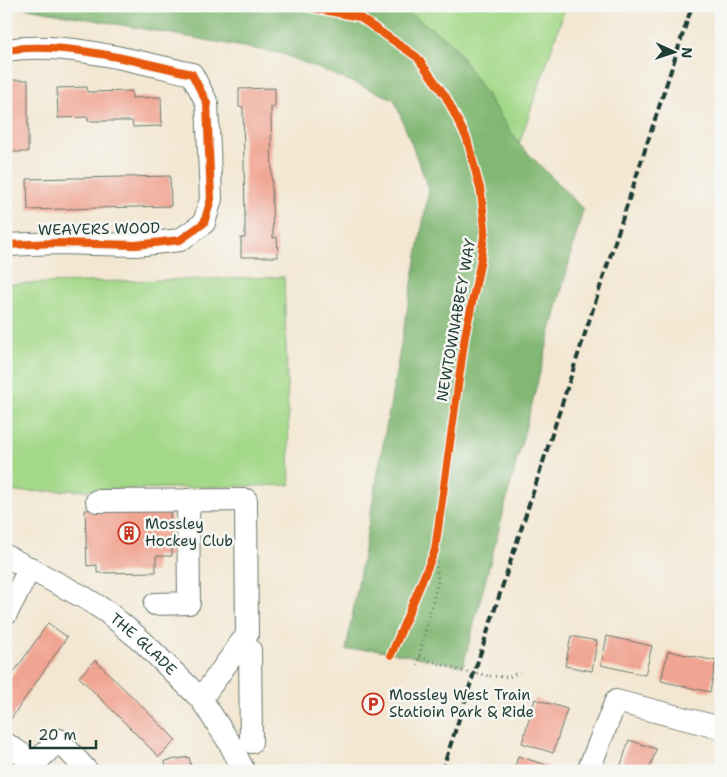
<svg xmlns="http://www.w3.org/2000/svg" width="727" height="777" font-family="'Shantell Sans',sans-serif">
  <rect width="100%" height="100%" fill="#f6f6f2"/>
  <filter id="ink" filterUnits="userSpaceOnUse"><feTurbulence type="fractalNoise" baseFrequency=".02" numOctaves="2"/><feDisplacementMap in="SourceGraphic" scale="10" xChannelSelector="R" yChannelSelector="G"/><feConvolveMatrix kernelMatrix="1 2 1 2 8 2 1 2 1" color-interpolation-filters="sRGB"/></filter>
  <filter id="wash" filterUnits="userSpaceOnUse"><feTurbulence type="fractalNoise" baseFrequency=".0096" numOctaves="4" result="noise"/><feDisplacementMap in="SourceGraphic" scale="20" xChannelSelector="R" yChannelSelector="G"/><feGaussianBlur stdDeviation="1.12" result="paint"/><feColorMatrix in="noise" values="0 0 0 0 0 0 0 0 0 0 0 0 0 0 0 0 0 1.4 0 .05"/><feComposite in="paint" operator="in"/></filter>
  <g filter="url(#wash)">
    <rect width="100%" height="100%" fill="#f3e7d2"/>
    <g fill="#a3d888" stroke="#618a5e">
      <polygon points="399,6 566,6 519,144 452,43"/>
      <polygon points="284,277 290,485 6,492 6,284"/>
    </g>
    <polygon fill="#82b874" stroke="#507a54" points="16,6 399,6 451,42 519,144 583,209 463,666 374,649 346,650 429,189 394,99 283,54"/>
    <g id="blocks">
      <g fill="#f0a492">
        <rect x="6" y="80" width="22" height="72"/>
        <polygon points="87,87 87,92 132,91 132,98 161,97 162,126 133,127 132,121 88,121 88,117 58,118 57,88"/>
        <polygon points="275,88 275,107 271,107 272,201 273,238 277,237 278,257 241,257 241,238 245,238 245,220 243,107 239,107 239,89"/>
        <polygon points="170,176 171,206 28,210 27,179"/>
        <polygon points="170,508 172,556 156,556 156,572 97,573 97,565 87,566 85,510"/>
        <polygon points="48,623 67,637 6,726 6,684"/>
        <polygon points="571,636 597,641 592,671 565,666"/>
        <polygon points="607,636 652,646 645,675 601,665"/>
        <polygon points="668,651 716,661 710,692 661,681"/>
        <polygon points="95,660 176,740 159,757 79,677"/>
        <polygon points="535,699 567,709 553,753 522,743"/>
        <polygon points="629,740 656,749 649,771 619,771"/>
        <polygon points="518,756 549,766 548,771 514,771"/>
        <polygon points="189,757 192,771 167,771 165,761"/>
      </g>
    </g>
  </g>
  <g filter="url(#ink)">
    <use href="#blocks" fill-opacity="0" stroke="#69786b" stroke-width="1"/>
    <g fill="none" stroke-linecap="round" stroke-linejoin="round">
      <g stroke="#69786b" stroke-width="24">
        <g id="minor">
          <path d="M6 50C65 41 135 61 192 74L207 103 211 199 204 223 180 240 136 245 57 243 6 245"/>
          <polyline points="97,501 246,500 247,635 201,699"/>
          <path id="s1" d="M6 556 85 598 107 612 143 642 201 699 229 742 244 771"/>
          <polyline points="155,604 189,603 188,500"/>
          <polyline points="6,614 30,568"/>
          <polyline points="240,644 250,650 251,742"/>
          <polyline points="6,744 35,763 59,740 87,771"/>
          <polyline points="588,771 616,701 721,728"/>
        </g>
      </g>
      <g stroke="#69786b" stroke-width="3" stroke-dasharray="1 4" stroke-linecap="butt">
        <polyline points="420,657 443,665"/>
        <polyline points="417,665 438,581 435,550"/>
        <polyline points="490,676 509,677 519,672"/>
      </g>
      <use href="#minor" stroke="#fff" stroke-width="22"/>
      <polyline stroke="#1f3d34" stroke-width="4" stroke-dasharray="8 4" stroke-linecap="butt" points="442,771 692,6"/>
      <polyline stroke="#69786b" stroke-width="3" stroke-dasharray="1 4" stroke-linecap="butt" points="443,665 462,671 490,676"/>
      <g stroke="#f6f6f2" stroke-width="11">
        <g id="cycleway">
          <polyline points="303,6 359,17 417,57 446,97 467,139 481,192 485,229 480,265 465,336 435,550 391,655"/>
          <path d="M6 50C65 41 135 61 192 74L207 103 211 199 204 223 180 240 136 245 57 243 6 245"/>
        </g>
      </g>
      <use href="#cycleway" stroke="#e8590c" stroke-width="8"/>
    </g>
  </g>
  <defs>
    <g id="building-ring" transform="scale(1.125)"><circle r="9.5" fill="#f6f6f2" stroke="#c8321e" stroke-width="1.5"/><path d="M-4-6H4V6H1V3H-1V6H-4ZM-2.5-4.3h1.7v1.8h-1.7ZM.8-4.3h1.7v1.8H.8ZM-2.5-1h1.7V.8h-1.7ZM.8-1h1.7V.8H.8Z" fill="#c8321e"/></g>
    <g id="parking-ring" transform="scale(1.125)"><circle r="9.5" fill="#f6f6f2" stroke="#c8321e" stroke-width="1.5"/><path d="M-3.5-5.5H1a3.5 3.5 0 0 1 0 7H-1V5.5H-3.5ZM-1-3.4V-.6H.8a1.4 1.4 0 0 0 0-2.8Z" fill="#c8321e"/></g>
  </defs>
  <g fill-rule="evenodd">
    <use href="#building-ring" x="129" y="533"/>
    <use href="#parking-ring" x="373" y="704"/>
  </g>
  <g text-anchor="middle" stroke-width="5" stroke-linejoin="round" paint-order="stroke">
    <g font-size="15" fill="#1f3d34" stroke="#f6f6f2">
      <text transform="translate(99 229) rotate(-1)" y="5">WEAVERS WOOD</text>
      <text transform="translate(456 320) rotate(-80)" y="5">NEWTOWNABBEY WAY</text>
      <text dy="5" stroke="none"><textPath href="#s1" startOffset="164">THE GLADE</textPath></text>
    </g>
    <g font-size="15" fill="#1f3d34" stroke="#f6f6f2" text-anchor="start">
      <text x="145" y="529">Mossley<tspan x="145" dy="17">Hockey Club</tspan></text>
      <text x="389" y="700">Mossley West Train<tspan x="389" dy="17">Statioin Park &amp; Ride</tspan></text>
    </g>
  </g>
  <rect width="727" height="777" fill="none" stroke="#f6f6f2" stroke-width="25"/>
  <g transform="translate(674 52) rotate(93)" stroke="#f6f6f2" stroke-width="4" paint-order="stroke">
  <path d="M0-4L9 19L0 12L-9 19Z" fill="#1f3d34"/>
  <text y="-8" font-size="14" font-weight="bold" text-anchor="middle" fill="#1f3d34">N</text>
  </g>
  <path d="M30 740v8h66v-8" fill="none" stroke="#1f3d34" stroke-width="2.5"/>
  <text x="38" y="740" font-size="15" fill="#1f3d34" stroke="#f6f6f2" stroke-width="4" paint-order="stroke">20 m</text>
</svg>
